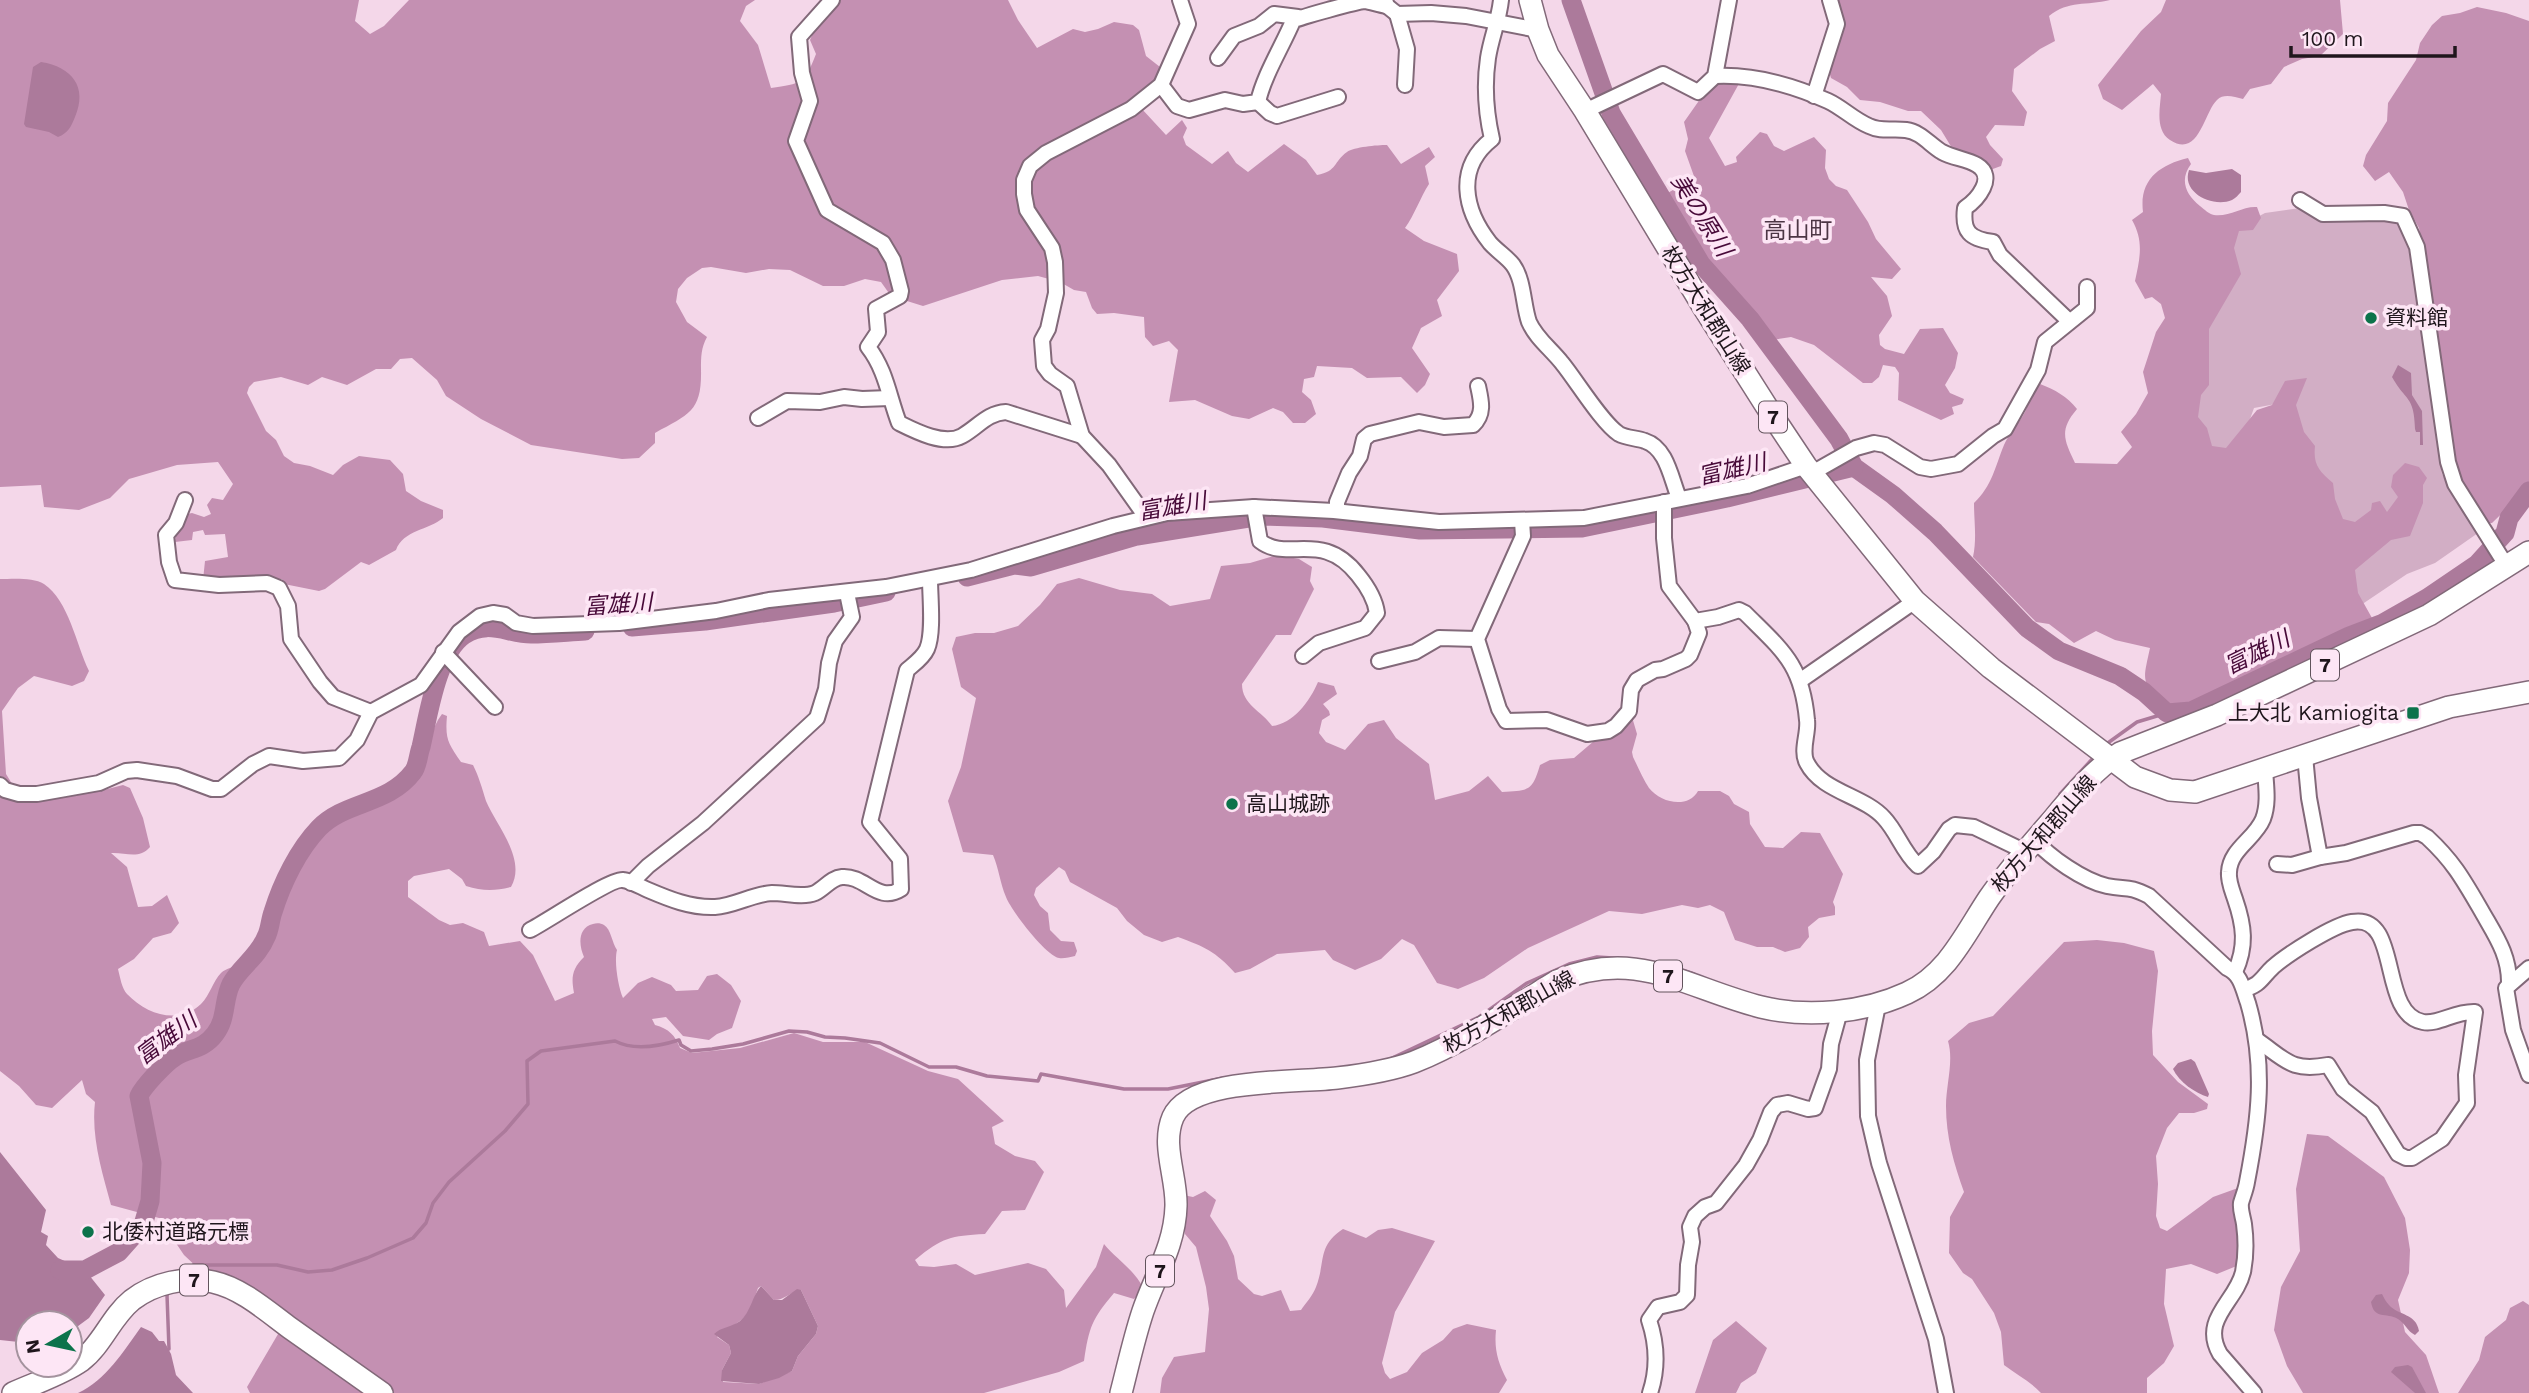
<svg xmlns="http://www.w3.org/2000/svg" width="2529" height="1393" font-family="'Work Sans','Noto Sans JP',sans-serif">
  <rect width="100%" height="100%" fill="#f4d7e9"/>
  <path fill="#d2aec5" d="M2300 208C2310 212 2321 219 2332 220 2353 223 2379 213 2400 220L2411 240 2425 361 2442 474 2478 533 2435 563 2407 574 2361 605 2276 404 2254 408 2245 433 2225 464 2163 407 2205 266 2246 223 2265 213Z"/>
  <g fill="#c490b2" fill-rule="evenodd">
    <path d="M0 0H359L355 21 370 34 384 26 409 0H755L746 6 740 21 758 45 771 88C801 84 805 83 816 54L810 40 816 26 839 0H1008L1018 20 1037 48 1073 29 1085 32 1098 29 1114 22 1133 25 1139 30 1146 56 1160 67 1157 81 1141 108 1166 135 1182 120 1187 128 1183 137 1186 145 1212 164 1228 151 1236 163 1248 172 1284 144 1306 160 1317 175C1338 171 1333 162 1347 152 1354 147 1377 145 1387 145L1401 164 1429 147 1435 157 1425 166 1429 184C1420 198 1415 214 1405 228L1424 241 1457 254 1459 271 1437 300 1442 316 1421 328 1412 348 1430 374 1425 385 1417 393 1401 377 1367 378 1352 368 1317 366 1314 377 1304 379 1302 392 1311 400 1316 414 1305 423H1293L1283 412 1273 408 1249 419 1232 416 1195 400 1169 402 1178 350 1169 341 1153 346 1145 337 1144 317 1114 313 1097 314 1092 308 1086 292 1074 290 1060 282 1038 276 1002 280 923 306 891 296 881 282 865 279 844 286H823L790 270 769 269 746 273 711 267 702 268 687 278 678 289 676 302 687 322 707 337C701 348 701 357 701 369 702 411 690 414 655 433V443L639 458 622 459 531 445 481 419 446 396 437 380 412 358 400 359 391 369H376L347 385 322 377 308 385 281 377 254 382 249 387 247 393 266 431 276 440 284 456 294 463 310 466 333 475 343 465 359 456 390 460 403 474 406 491 421 501 443 510V518C429 530 403 530 396 550L369 565 361 562 325 589 319 591 284 584 282 579 203 580 205 561 228 557 225 534 205 535 203 530 193 532 192 540 175 542 176 531 183 515 192 513 204 517 211 514 207 505 212 498 223 500 233 484 218 462 177 465 129 479 110 498 79 510 44 507 41 485 0 487Z"/>
    <path d="M1836 0H2110C2086 6 2069 0 2049 16L2055 41 2040 49 2014 69 2012 91 2027 112 2024 126 1995 125 1986 137 1990 145 2003 159 2001 166 1990 170 1955 153 1941 130 1921 111H1908L1880 102 1860 100 1847 87 1831 78 1827 65Z"/>
    <path d="M2166 0H2340L2343 34 2320 56 2302 59 2284 67 2271 84 2250 89 2243 99C2234 97 2224 93 2217 100 2204 112 2199 159 2170 140 2155 130 2160 108 2161 94L2153 84 2122 110 2103 99 2098 85 2141 31 2161 12Z"/>
    <path d="M2477 7 2506 13 2529 21V483C2518 499 2505 510 2492 523H2488L2470 497 2458 473 2451 447 2442 372 2419 228 2409 210 2403 192 2389 172 2375 181 2363 166 2366 155 2387 121 2388 103 2416 60 2420 43 2432 25 2442 16 2460 13Z"/>
    <polygon points="1741,80 1709,138 1725,166 1737,162 1736,157 1760,132 1767,134 1774,146 1784,151 1814,137 1826,150 1825,168 1829,179 1836,186 1847,190 1868,222 1876,239 1901,269 1892,279 1871,277 1887,296 1892,316 1879,335 1880,345 1885,349 1904,354 1920,329 1943,328 1958,353 1955,368 1945,385 1950,393 1964,399 1962,404 1952,407 1954,414 1941,420 1898,400 1899,373 1895,367 1883,365 1879,377 1872,383 1863,383 1814,345 1791,337 1772,340 1715,278 1696,253 1664,195 1673,190 1681,195 1695,179 1685,151 1688,139 1684,122 1710,85 1717,81"/>
    <path d="M2188 158 2191 164C2179 180 2186 195 2200 206 2205 210 2209 214 2214 215 2230 217 2242 206 2257 207L2261 218 2253 230 2239 231 2234 248 2241 274 2209 329V385L2201 395 2198 417 2207 428 2212 446 2226 448 2257 410 2272 405 2285 381 2307 378 2296 405 2304 432 2315 446C2313 465 2319 471 2333 483L2335 499 2343 519 2355 522 2371 510 2372 503 2380 501 2387 512 2398 497 2391 487 2393 475 2405 463 2419 467 2427 478 2423 485V503L2410 536 2391 540 2355 570 2358 593 2372 618 2321 641 2215 696 2190 705 2186 702 2168 708C2141 680 2142 685 2150 648L2115 640 2096 631 2074 643 2049 624 2036 622 1973 557C1977 538 1974 522 1974 503 1992 486 1995 467 2004 445 2009 433 2019 424 2025 412 2030 401 2032 393 2040 384 2055 390 2067 396 2077 409 2059 430 2064 440 2075 463L2117 464 2132 447 2121 432 2136 414 2148 393 2143 372 2156 332 2165 318 2161 304 2152 297 2145 299 2135 281C2140 258 2144 241 2132 220L2143 212C2139 180 2159 165 2188 158Z"/>
    <path d="M1277 555 1299 559 1312 567 1310 581 1314 589 1291 635H1276L1242 684C1242 705 1262 711 1272 726 1293 724 1310 701 1318 682L1334 686 1337 694 1323 704 1329 711 1330 715 1322 720 1319 733 1326 742 1345 750 1368 724 1384 720 1396 738 1429 764 1435 800 1469 791 1488 776 1502 792C1529 790 1532 792 1540 765L1550 760 1574 758 1594 741 1613 735 1632 717 1637 734 1632 752 1633 757C1638 767 1643 779 1649 788 1661 803 1688 809 1698 791H1720L1729 796 1734 804 1749 812 1750 824 1765 847 1783 848 1801 832 1820 833 1843 874 1833 902 1835 907V915L1819 918 1808 927 1809 937 1800 948 1785 952 1773 947H1757L1735 940 1724 912 1710 905 1698 908 1682 905 1642 914 1609 911 1528 948 1484 978 1458 989 1437 983 1414 945 1402 939 1381 959 1355 970 1333 960 1325 950 1277 954 1250 969 1235 973C1215 951 1205 947 1178 937L1162 942 1144 935 1127 921 1117 908 1070 882 1065 871 1059 867 1036 888 1034 895 1040 906 1048 913 1050 930 1061 941 1074 942 1077 951 1075 956C1070 957 1063 959 1059 958 1045 955 1011 910 1006 897 1000 883 999 869 993 855L963 852 948 801 961 767 976 698 961 687 952 649 956 637 975 633H994L1018 626 1040 605 1057 584 1079 578 1120 590 1152 594 1170 606 1210 599 1221 566 1250 563Z"/>
    <path d="M0 579C12 579 33 577 44 584 69 601 76 644 89 671L84 681 72 686 34 676 18 688 2 711 6 774 14 787 96 792 123 785 130 788 143 818 150 847C139 860 125 852 111 853L127 867 138 907 152 906 167 895 179 923 171 933 153 938 134 959 118 969C120 977 122 989 127 994 147 1015 179 1025 201 1004 210 995 213 981 221 973 226 968 235 967 241 964 250 958 260 947 267 938 273 930 274 918 277 908 285 887 302 850 317 834 342 808 385 809 410 785 432 765 425 736 442 714L447 716C445 739 448 743 461 762L473 765C479 777 482 788 486 801 496 825 527 859 511 887 495 891 482 891 466 886L462 879 449 869 414 876 408 881V897L439 920 450 925 463 923 484 932 489 946 520 941 533 955 555 1001 574 993C571 977 572 969 584 957 579 946 577 928 593 924 596 923 601 923 604 925 611 929 612 943 617 950 614 961 618 987 623 998L638 983 652 977 671 985 676 991 698 990 707 976 717 974 731 985 741 1001 732 1028 717 1034 709 1040 683 1036 666 1017 652 1019 655 1025C669 1029 675 1035 680 1048L692 1053 740 1048 794 1033 823 1042H865L928 1071 958 1079 1004 1121 992 1127 995 1144 1015 1156 1035 1161 1044 1172 1025 1210 1002 1211 985 1234C950 1236 943 1237 915 1260L919 1266 934 1267 956 1264 975 1275 1028 1263 1046 1269 1064 1290 1066 1308 1096 1267 1104 1244C1116 1259 1135 1270 1143 1288L1134 1299 1114 1293C1092 1319 1089 1327 1084 1361L1059 1372 984 1393H250L247 1387 281 1329 200 1270 184 1255 159 1218 111 1205C102 1172 91 1137 95 1102L86 1094 82 1080 52 1108 36 1105 19 1086 0 1071ZM761 1286 774 1300C785 1300 790 1292 801 1290L818 1326 816 1334 798 1356 792 1371 759 1384 723 1382 722 1370 731 1353 729 1345 717 1337C726 1326 732 1328 741 1320 751 1313 754 1299 758 1288Z"/>
    <path d="M2097 940 2124 943 2154 951 2158 971 2152 1031 2153 1055 2178 1082 2208 1104 2207 1109 2194 1113H2179L2167 1128 2156 1156 2158 1184 2156 1216 2160 1228 2167 1231 2213 1197 2238 1188 2239 1265 2217 1274 2191 1264 2166 1269 2164 1304 2174 1346 2164 1363 2147 1378V1393H2041C2030 1381 2017 1375 2004 1365L2001 1332 1994 1313 1972 1279 1963 1273 1949 1253 1950 1217 1964 1192C1954 1164 1946 1137 1946 1106 1946 1085 1954 1061 1948 1041L1969 1023 1993 1016 2064 942Z"/>
    <polygon points="2307,1134 2328,1136 2384,1177 2405,1218 2410,1250 2409,1273 2398,1300 2405,1332 2426,1355 2439,1393 2303,1393 2287,1366 2274,1330 2281,1287 2300,1251 2296,1189"/>
    <path d="M1205 1191 1216 1200 1210 1216 1227 1241 1234 1256 1238 1279 1254 1294 1262 1296 1281 1290 1290 1311 1301 1310C1306 1303 1313 1295 1316 1287 1326 1261 1317 1246 1343 1229L1366 1238 1378 1230 1392 1228 1435 1241 1395 1312 1382 1363 1385 1373 1390 1379 1407 1372 1422 1353 1443 1340 1453 1329 1467 1324 1496 1330C1494 1350 1498 1363 1507 1380L1499 1393H1160L1162 1378 1174 1357 1205 1352 1209 1309 1206 1287 1196 1247 1185 1234 1183 1195 1193 1197Z"/>
    <polygon points="2523,1301 2529,1305 2529,1393 2458,1393 2479,1360 2485,1337 2506,1320 2510,1308"/>
    <polygon points="1736,1321 1767,1348 1756,1373 1741,1383 1736,1393 1695,1393 1713,1340"/>
  </g>
  <g fill="#ac7a9b">
    <path d="M41 62C72 67 88 87 75 117 71 127 68 133 58 137L49 132 26 127 24 124 33 67Z"/>
    <path d="M2232 169 2241 175V192C2238 195 2236 198 2232 200 2213 208 2181 193 2189 170L2206 173Z"/>
    <path d="M2398 365 2411 373 2412 395 2422 411 2423 445H2420V432H2416L2415 429C2414 395 2406 402 2392 377Z"/>
    <path d="M2191 1059 2195 1062 2209 1094 2208 1097C2195 1093 2179 1082 2173 1069L2178 1063Z"/>
    <polygon points="0,1152 46,1210 41,1232 48,1236 46,1245 58,1258 85,1270 105,1295 89,1318 70,1332 70,1323 28,1323 28,1343 0,1340"/>
    <path d="M761 1286 774 1300H782L797 1289 801 1290 818 1326 816 1334 798 1356 792 1371 779 1378 759 1384 721 1381 722 1370 731 1353 729 1345 714 1334C721 1327 732 1327 740 1321 751 1312 752 1296 761 1286Z"/>
    <path d="M2382 1294C2384 1298 2386 1302 2389 1305 2399 1316 2416 1313 2419 1331L2415 1335C2407 1331 2405 1323 2398 1319 2386 1312 2374 1320 2371 1302L2376 1295Z"/>
    <path d="M141 1327 152 1332 159 1341H164L171 1354 176 1375 193 1393H78C106 1380 123 1352 141 1327Z"/>
    <polygon points="2408,1365 2412,1367 2426,1393 2415,1393 2391,1372 2395,1367"/>
  </g>
  <g fill="none" stroke-linecap="round" stroke-linejoin="round">
    <g stroke="#ac7a9b" stroke-width="3.5">
      <polyline points="2105,745 2137,722 2167,713"/>
      <polyline points="2060,794 2095,756"/>
      <polyline points="1665,965 1694,974"/>
      <polyline points="1390,1059 1479,1017 1527,983 1569,964 1597,957 1629,959"/>
      <path d="M188 1271 193 1265H277L308 1272 332 1270 367 1258 413 1238 426 1223 433 1203 449 1182 505 1131 528 1104 527 1061 541 1051 615 1041C634 1051 660 1046 679 1040L681 1045 691 1051 712 1049 743 1044 789 1031 807 1032 825 1037 845 1038 880 1043 929 1067H956L987 1076 1038 1081 1041 1074 1124 1089H1168L1223 1078"/>
      <polyline points="169,1349 167,1295 169,1292"/>
    </g>
    <g stroke="#ac7a9b" stroke-width="19">
      <polyline points="1571,0 1611,113 1701,264 1750,319 1839,439 1854,467 1893,495 1935,532 2027,628 2059,651 2120,676 2144,692 2167,713 2191,711 2349,636 2383,623 2427,598 2477,564 2505,533 2509,518 2529,491"/>
      <polyline points="967,577 1014,565 1031,567 1137,536 1261,516 1323,518 1420,530 1582,528 1727,498 1854,467"/>
      <polyline points="632,627 705,621 834,603 886,592"/>
      <path d="M60 1270H85L119 1252 143 1225 150 1201 152 1163 139 1096C143 1087 165 1063 175 1057 189 1048 203 1050 215 1034 227 1019 223 1000 231 984 240 967 258 957 266 937 270 930 270 920 273 912 282 883 298 850 319 828 345 801 388 805 413 772 418 766 418 755 421 747 428 717 437 653 464 635 489 619 507 634 531 634 549 634 567 632 585 631"/>
    </g>
    <g stroke="#826979" stroke-width="18">
      <g id="minor">
        <path d="M832 0 799 37 802 73 810 101 796 141 827 210 883 243 893 260 901 291 900 296 876 309 878 332 868 347C886 370 889 397 899 423 915 431 944 446 962 436 978 427 987 413 1006 412L1082 436"/>
        <polyline points="1385,0 1387,6 1397,14 1431,13 1466,16 1538,30"/>
        <path d="M1501 0C1499 20 1491 38 1488 58 1484 85 1486 113 1492 139 1455 168 1464 210 1490 243 1497 251 1507 257 1513 265 1524 280 1523 305 1529 322 1536 338 1551 349 1562 363 1576 380 1602 423 1619 434 1626 438 1637 438 1645 441 1667 448 1671 479 1679 498"/>
        <polyline points="1397,14 1407,49 1405,85"/>
        <polyline points="1218,58 1234,36 1259,26 1274,14 1298,17"/>
        <path d="M1715 76C1754 74 1792 85 1828 101 1843 108 1854 120 1869 126 1881 132 1893 128 1906 130 1921 132 1930 145 1942 152 1953 158 1967 159 1977 165 1997 177 1977 200 1965 208 1962 232 1970 239 1993 242L2000 255 2069 321"/>
        <path d="M1161 85 1177 106 1189 110 1225 100 1243 104 1258 102C1264 75 1282 47 1293 21 1296 18 1360 1 1365 1 1372 2 1379 5 1387 6"/>
        <polyline points="1814,96 1837,24 1830,0"/>
        <polyline points="1258,102 1270,113 1277,116 1338,97"/>
        <polyline points="1585,111 1663,74 1698,92 1715,76 1729,0"/>
        <polyline points="2300,200 2323,214 2384,213 2403,216 2417,247 2448,462 2455,484 2506,565"/>
        <polyline points="758,418 787,401 820,402 844,397 862,399 890,398"/>
        <polyline points="1812,473 1856,448 1874,443 1885,445 1920,467 1931,469 1958,464 1993,436 2005,429 2038,370 2045,342 2087,308 2087,287"/>
        <polyline points="185,500 176,523 166,535 169,562 175,580 219,585 267,583 279,588 288,606 291,639 320,682 333,697 371,712"/>
        <path d="M1664 502V538L1669 586 1695 621 1718 617 1739 610 1745 613C1783 651 1802 664 1807 720 1809 733 1800 751 1807 763 1822 792 1863 795 1884 818 1898 833 1902 851 1918 866L1933 852 1949 829 1955 825 1974 827 2024 851"/>
        <path d="M1254 507 1260 541C1288 563 1322 529 1358 575 1367 586 1375 598 1377 613L1365 628 1319 643 1303 656"/>
        <path d="M1337 511V502L1349 473 1360 456 1364 439 1370 434 1419 422 1444 427 1473 425C1485 414 1481 400 1478 386"/>
        <polyline points="1146,517 1109,465 1082,436 1067,386 1050,374 1044,366 1042,340 1048,329 1056,293 1055,262 1052,248 1027,210 1024,194 1024,180 1030,166 1046,153 1131,109 1161,85 1188,24 1180,0"/>
        <polyline points="1522,521 1523,536 1477,639 1499,709 1506,721 1547,720 1587,734 1608,731 1616,726 1629,711 1631,690 1637,680 1655,670 1663,669 1686,659 1690,655 1699,633 1695,621"/>
        <polyline points="443,652 495,707"/>
        <polyline points="1379,661 1415,652 1439,638 1477,639"/>
        <polyline points="1801,680 1915,601"/>
        <path d="M2305 756 2309 798 2320 857 2346 853 2414 833H2420L2427 837C2453 861 2463 879 2481 910 2495 935 2510 955 2509 985"/>
        <polyline points="0,785 5,790 19,794 37,794 99,783 126,771 137,770 177,776 212,789 221,789 253,764 269,756 303,761 339,758 357,740 371,712 421,685 459,632 480,616 493,613 505,615 516,623 533,626 619,623 716,611 769,600 886,587 971,570 1113,526 1167,513 1254,507 1334,511 1439,522 1584,518 1747,486 1806,466"/>
        <path d="M2034 839C2049 857 2084 881 2107 886 2126 890 2128 885 2149 896L2227 968C2241 974 2243 989 2248 1003 2266 1065 2259 1120 2247 1182 2246 1189 2243 1196 2241 1203 2240 1210 2243 1217 2244 1224 2246 1239 2246 1257 2243 1272 2236 1302 2200 1319 2220 1354L2254 1393"/>
        <polyline points="2277,864 2292,865 2320,857"/>
        <polyline points="631,883 648,866 703,823 817,718 826,689 829,663 835,641 852,617 847,593"/>
        <path d="M530 930C546 922 611 878 623 880 631 881 641 887 648 890 669 899 691 908 715 907 734 906 753 894 772 893 785 893 803 898 815 893 825 888 831 878 842 877 865 875 878 904 901 889L900 859 870 822 907 670C914 664 923 658 927 649 934 633 930 597 930 579"/>
        <polyline points="2529,968 2506,988 2513,1030 2529,1075"/>
        <path d="M2235 972C2247 946 2244 925 2235 899 2232 890 2228 881 2229 872 2230 849 2255 839 2263 819 2269 803 2266 786 2265 770"/>
        <path d="M2244 989C2260 986 2262 977 2273 967 2288 954 2333 925 2352 922 2402 913 2378 1014 2423 1022 2439 1025 2454 1011 2475 1012L2466 1075 2467 1103 2442 1139 2412 1158H2406L2398 1154 2372 1112 2343 1089 2328 1065C2291 1072 2286 1060 2257 1040"/>
        <polyline points="1878,1005 1867,1060 1868,1116 1879,1163 1936,1339 1946,1393"/>
        <path d="M1650 1393C1658 1369 1657 1344 1649 1320L1658 1307 1680 1302 1687 1295 1688 1265 1692 1242 1690 1227 1695 1216 1705 1207 1716 1203 1746 1165 1760 1140 1771 1112 1777 1105 1788 1103 1808 1109 1815 1108 1829 1069 1831 1044 1840 1011"/>
      </g>
    </g>
    <g stroke="#826979" stroke-width="24">
      <g id="primary">
        <polyline points="1530,0 1538,30 1548,55 1585,111 1704,308 1770,412 1806,466 1915,601 1991,668 2135,777 2170,790 2195,792 2449,707 2529,692"/>
        <path d="M13 1393C35 1383 61 1375 81 1361 102 1345 111 1317 132 1300 154 1283 186 1276 213 1282 241 1288 267 1311 290 1328 321 1350 351 1371 382 1393"/>
        <path d="M1121 1393C1128 1366 1134 1338 1143 1311 1155 1276 1175 1245 1176 1206 1177 1177 1161 1145 1173 1117 1191 1077 1297 1083 1337 1078 1362 1075 1390 1071 1414 1062 1464 1042 1511 1009 1557 981 1636 947 1686 988 1761 1007 1807 1018 1864 1013 1907 993 1948 974 1965 934 1989 898 2007 872 2028 848 2049 824 2070 799 2092 771 2120 753L2217 715 2429 615 2529 552"/>
      </g>
    </g>
    <use href="#minor" stroke="#fff" stroke-width="14"/>
    <use href="#primary" stroke="#fff" stroke-width="21"/>
  </g>
  <g fill="#0c734b" stroke="#fde6f5" stroke-width="2.5">
    <circle cx="2371" cy="318" r="7"/>
    <rect x="2406" y="706" width="14" height="14" rx="3.5"/>
    <circle cx="1232" cy="804" r="7"/>
    <circle cx="88" cy="1232" r="7"/>
  </g>
  <g text-anchor="middle" stroke-width="7" stroke-linejoin="round" paint-order="stroke">
    <g fill="#fde6f5" stroke="#62545d" stroke-width="2">
      <rect x="1759" y="401.5" width="28" height="31" rx="5"/>
      <rect x="2311" y="649.5" width="28" height="31" rx="5"/>
      <rect x="1654" y="960.5" width="28" height="31" rx="5"/>
      <rect x="1146" y="1255.5" width="28" height="31" rx="5"/>
      <rect x="180" y="1264.5" width="28" height="31" rx="5"/>
    </g>
    <g font-size="19" font-weight="bold" fill="#1f161c">
      <text x="1773" y="424">7</text>
      <text x="2325" y="672">7</text>
      <text x="1668" y="983">7</text>
      <text x="1160" y="1278">7</text>
      <text x="194" y="1287">7</text>
    </g>
    <g font-size="21" fill="#1f161c" stroke="#fde6f5">
      <text transform="translate(1706 310) rotate(58)" y="7">枚方大和郡山線</text>
      <text transform="translate(2044 834) rotate(-49)" y="7">枚方大和郡山線</text>
      <text transform="translate(1509 1012) rotate(-29)" y="7">枚方大和郡山線</text>
    </g>
    <g font-size="21" fill="#1f161c" stroke="#fde6f5" text-anchor="start">
      <text x="2385" y="325">資料館</text>
      <text x="2399" y="720" text-anchor="end">上大北 Kamiogita</text>
      <text x="1246" y="811">高山城跡</text>
      <text x="102" y="1239">北倭村道路元標</text>
    </g>
    <g font-size="23" font-style="italic" fill="#480a39" stroke="#fde6f5">
      <text transform="translate(1702 215) rotate(58)" y="8">美の原川</text>
      <text transform="translate(1732 469) rotate(-13)" y="8">富雄川</text>
      <text transform="translate(1172 506) rotate(-10)" y="8">富雄川</text>
      <text transform="translate(618 604) rotate(-4)" y="8">富雄川</text>
      <text transform="translate(2257 652) rotate(-26)" y="8">富雄川</text>
      <text transform="translate(166 1038) rotate(-37)" y="8">富雄川</text>
    </g>
    <g font-size="23" fill="#4d3645" stroke="#fde6f5">
      <text x="1798" y="238">高山町</text>
    </g>
  </g>
  <g transform="translate(49 1344) rotate(261)"><circle r="33" fill="#fde6f5" stroke="#a4939e" stroke-width="2"/>
  <path d="M0-5L12 26L0 18L-12 26Z" fill="#0c734b"/>
  <text y="-10" font-size="19" font-weight="bold" text-anchor="middle" fill="#1f161c">N</text>
  </g>
  <path d="M2291 46v10h164v-10" fill="none" stroke="#1f161c" stroke-width="3.5"/>
  <text x="2302" y="46" font-size="21" fill="#1f161c" stroke="#fde6f5" stroke-width="5" paint-order="stroke">100 m</text>
</svg>
